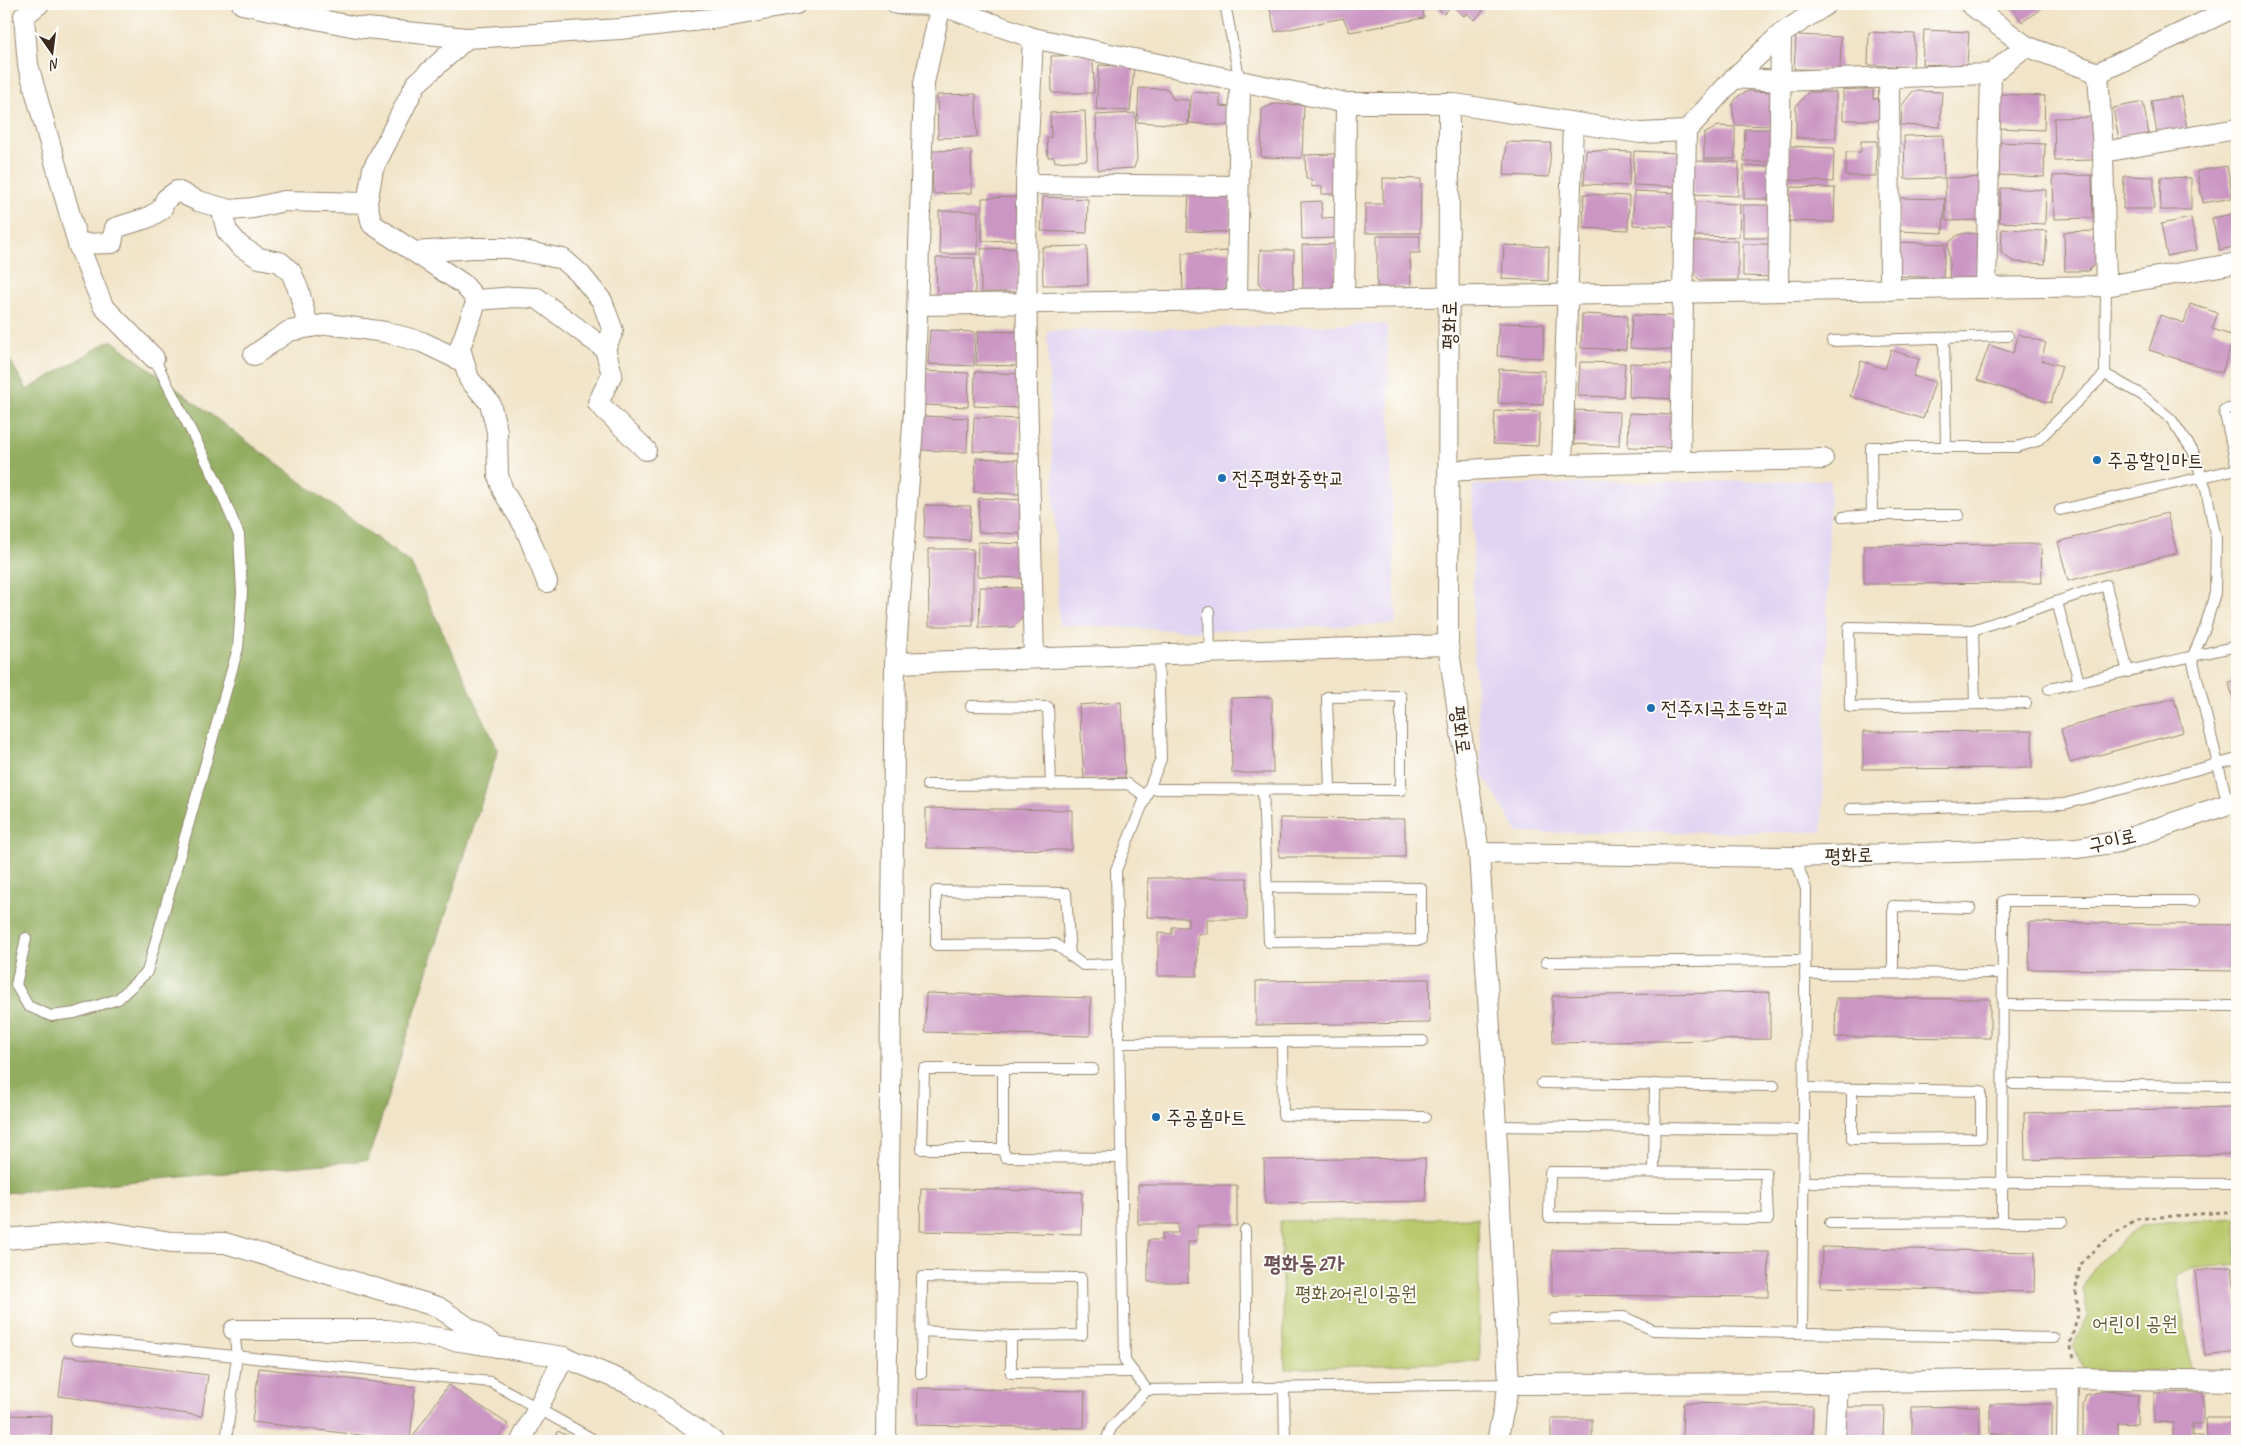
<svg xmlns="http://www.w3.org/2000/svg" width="2241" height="1445" font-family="Caveat,'Poor Story',sans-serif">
  <rect width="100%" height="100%" fill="#fdfcf7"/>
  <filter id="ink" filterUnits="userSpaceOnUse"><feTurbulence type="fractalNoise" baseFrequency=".02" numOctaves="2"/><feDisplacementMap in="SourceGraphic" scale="10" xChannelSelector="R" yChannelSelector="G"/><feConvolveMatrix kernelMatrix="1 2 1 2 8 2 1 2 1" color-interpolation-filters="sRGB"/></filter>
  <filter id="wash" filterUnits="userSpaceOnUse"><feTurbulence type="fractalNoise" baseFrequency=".0096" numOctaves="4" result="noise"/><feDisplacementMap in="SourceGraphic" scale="20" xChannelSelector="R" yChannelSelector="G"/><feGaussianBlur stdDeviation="1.12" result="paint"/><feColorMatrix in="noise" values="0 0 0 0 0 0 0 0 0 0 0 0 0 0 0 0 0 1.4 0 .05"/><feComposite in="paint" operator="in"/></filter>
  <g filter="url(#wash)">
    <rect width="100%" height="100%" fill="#f1e4c8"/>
    <g fill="#e1d4f3">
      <polygon points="1387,324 1396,624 1203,631 1059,625 1047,331"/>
      <polygon points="1830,480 1822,832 1518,833 1482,774 1473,642 1473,485"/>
    </g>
    <g fill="#bac96c" stroke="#7a7a45">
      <polygon points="1478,1218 1480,1361 1285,1369 1280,1221"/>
      <polygon points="2237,1218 2237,1264 2191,1269 2177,1276 2191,1371 2085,1371 2073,1345 2088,1316 2083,1290 2092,1269 2140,1225"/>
    </g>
    <polygon fill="#93ad60" stroke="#676c3f" points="111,340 411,564 498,750 368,1160 4,1193 4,349 27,390"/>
    <g id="blocks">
      <g fill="#cb96c3">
        <polygon points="1269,4 1302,4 1303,6 1315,4 1478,4 1477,5 1483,11 1474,20 1467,13 1464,16 1452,5 1444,14 1436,7 1423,10 1424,18 1350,32 1343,18 1275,32"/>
        <polygon points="2009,4 2048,4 2022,22"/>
        <polygon points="1924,30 1969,32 1967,66 1922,64"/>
        <polygon points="1869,32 1915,34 1913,67 1868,65"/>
        <polygon points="1796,35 1841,37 1840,70 1794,69"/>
        <polygon points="1093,55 1094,93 1052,93 1051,56"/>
        <polygon points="1099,65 1134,67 1130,111 1096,109"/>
        <polygon points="1139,88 1168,89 1173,99 1189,100 1188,125 1137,122"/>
        <polygon points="1843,89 1873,89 1873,99 1883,98 1883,120 1843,120"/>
        <polygon points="1748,91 1775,92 1775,126 1735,125 1732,105 1738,96"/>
        <polygon points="1913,91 1942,92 1940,127 1901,125 1902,105"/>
        <polygon points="1192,92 1220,94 1220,106 1236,107 1235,126 1189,123"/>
        <polygon points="1808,92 1836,92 1836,138 1796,138 1796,106"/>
        <polygon points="976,94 977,137 938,138 937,95"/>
        <polygon points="2000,94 2045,96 2044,130 1998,128"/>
        <polygon points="2181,96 2187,128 2157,133 2151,101"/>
        <polygon points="2143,102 2149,134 2119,140 2113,108"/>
        <polygon points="1274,104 1304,105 1302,158 1261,157 1262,109"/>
        <polygon points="1085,111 1087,160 1055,162 1054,157 1048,157 1047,138 1051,137 1050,113"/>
        <polygon points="1135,113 1137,159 1134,168 1098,170 1096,115"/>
        <polygon points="2093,117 2093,160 2055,161 2054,118"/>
        <polygon points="1718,126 1735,127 1735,159 1704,159 1704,134"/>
        <polygon points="1745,129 1775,129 1775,162 1744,162"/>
        <polygon points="1943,135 1944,178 1905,179 1904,136"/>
        <polygon points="1861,141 1877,141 1876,176 1846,176 1846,152 1861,152"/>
        <polygon points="1506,142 1551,143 1549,177 1504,175"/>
        <polygon points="2000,142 2045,144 2044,177 1999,175"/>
        <polygon points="1789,146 1834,148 1833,182 1788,180"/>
        <polygon points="971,150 972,193 933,194 932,151"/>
        <polygon points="1586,150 1631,152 1629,186 1584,184"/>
        <polygon points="1634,151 1680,153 1678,187 1633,185"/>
        <polygon points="1335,154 1336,194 1322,194 1322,186 1312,187 1311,179 1306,179 1305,155"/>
        <polygon points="1694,161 1739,162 1738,196 1692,194"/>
        <rect x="1744" y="166" width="30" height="33"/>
        <polygon points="2227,166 2233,198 2203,203 2197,171"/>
        <polygon points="2092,175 2093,218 2054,219 2053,176"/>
        <polygon points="2124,176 2154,177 2154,209 2123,209"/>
        <polygon points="1984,177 1984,220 1946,221 1945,178"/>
        <polygon points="2161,177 2191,178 2191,210 2160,210"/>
        <polygon points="1383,178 1421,179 1420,233 1365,233 1365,204 1383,204"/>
        <polygon points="1790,187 1835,188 1834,222 1789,221"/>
        <polygon points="2001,188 2046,190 2045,224 1999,222"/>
        <polygon points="1634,191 1680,193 1678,227 1633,225"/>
        <polygon points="1189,192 1231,193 1230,232 1187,231"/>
        <polygon points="1584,194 1629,196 1628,230 1583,228"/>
        <polygon points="1021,197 1021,240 982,241 982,198"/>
        <polygon points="1043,197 1088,199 1087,233 1041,231"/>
        <polygon points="1899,198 1945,199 1943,233 1898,231"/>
        <polygon points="1321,201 1322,218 1338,217 1338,238 1302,239 1301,202"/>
        <polygon points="1695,202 1740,204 1739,237 1693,236"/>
        <polygon points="1743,205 1774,205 1773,238 1743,238"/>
        <polygon points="939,211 978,211 978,254 940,254"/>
        <polygon points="2237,213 2237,246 2219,250 2212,218"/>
        <polygon points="2191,218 2197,250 2167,256 2161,224"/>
        <polygon points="2002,229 2047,231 2045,264 2014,262 2001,253"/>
        <polygon points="2097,231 2098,261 2088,271 2065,271 2064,232"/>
        <polygon points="1966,233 1984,234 1982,274 1971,284 1950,285 1948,243 1958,235"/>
        <polygon points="1377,236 1420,236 1420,253 1410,253 1411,287 1377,287"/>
        <polygon points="1691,241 1738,241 1738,280 1700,280 1691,271"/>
        <polygon points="1899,242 1945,244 1943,278 1898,276"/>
        <polygon points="1336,244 1336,282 1327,291 1303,291 1302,245"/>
        <polygon points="1743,244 1774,244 1773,277 1743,276"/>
        <polygon points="1504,245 1549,247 1548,281 1502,279"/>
        <polygon points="1087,246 1088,285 1043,285 1042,247"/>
        <polygon points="1019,248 1020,292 981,292 981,249"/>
        <polygon points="1260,250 1294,250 1293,290 1264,289 1259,284"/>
        <polygon points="1230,251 1231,282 1220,294 1183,295 1182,253"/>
        <polygon points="936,258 975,258 975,301 937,302"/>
        <polygon points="2190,304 2218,313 2212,329 2234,336 2222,373 2149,350 2160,315 2184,323"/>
        <polygon points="1582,314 1627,316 1626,350 1581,348"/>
        <polygon points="1632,315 1677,316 1675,350 1630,348"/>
        <polygon points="1499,323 1544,324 1543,358 1497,356"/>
        <polygon points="930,330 975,332 974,366 928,364"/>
        <polygon points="978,331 1023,332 1021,366 976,365"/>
        <polygon points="2019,334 2046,343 2041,360 2062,366 2051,403 1977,380 1989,345 2013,353"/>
        <polygon points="1891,350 1919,359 1913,376 1935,382 1923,419 1850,396 1861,361 1885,369"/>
        <polygon points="1580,362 1625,363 1623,397 1578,396"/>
        <polygon points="1630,363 1676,365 1674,399 1629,397"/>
        <polygon points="1499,369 1545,371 1543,405 1498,403"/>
        <polygon points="924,371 969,373 968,407 923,405"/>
        <polygon points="975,372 1021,374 1019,408 974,406"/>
        <polygon points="1575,410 1620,412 1619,446 1574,444"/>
        <polygon points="1495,411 1540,412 1538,446 1493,444"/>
        <polygon points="1629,413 1674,415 1673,448 1628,447"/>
        <polygon points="923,416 968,418 967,452 921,450"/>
        <polygon points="974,417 1019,419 1018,453 973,451"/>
        <polygon points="976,458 1021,460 1020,494 974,492"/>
        <polygon points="979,498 1025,500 1023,534 978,532"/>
        <polygon points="925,505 971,506 969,540 924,538"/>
        <polygon points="2167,513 2177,553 2068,581 2058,542"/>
        <polygon points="978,542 1024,544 1022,578 977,576"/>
        <polygon points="2041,544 2042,583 1864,584 1864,545"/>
        <polygon points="928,549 973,549 973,626 929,626"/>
        <polygon points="980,587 1025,588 1025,615 1014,627 979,628"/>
        <polygon points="2237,680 2237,713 2236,713 2229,682"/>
        <polygon points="1272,697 1273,773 1232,773 1231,698"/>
        <polygon points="2174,698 2183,732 2070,763 2061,729"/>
        <polygon points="1121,702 1125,777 1084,779 1079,705"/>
        <polygon points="2032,731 2032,768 1863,769 1863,732"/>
        <polygon points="926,808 1072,810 1072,850 926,848"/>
        <polygon points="1280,818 1405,819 1405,857 1279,857"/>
        <polygon points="1148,878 1247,878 1247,919 1207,919 1207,934 1198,934 1197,976 1158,976 1158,933 1172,934 1172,927 1188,927 1188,918 1147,917"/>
        <polygon points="2030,922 2237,925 2237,971 2029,969"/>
        <polygon points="1429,979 1430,1023 1256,1025 1256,981"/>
        <polygon points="1770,992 1770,1039 1553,1043 1552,996"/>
        <polygon points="926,993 1091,998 1090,1036 925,1032"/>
        <polygon points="1836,998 1990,999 1990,1038 1835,1037"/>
        <polygon points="2232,1107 2233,1154 2025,1160 2024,1113"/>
        <polygon points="1425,1158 1426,1201 1265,1204 1264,1160"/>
        <polygon points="1138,1185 1237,1185 1237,1226 1197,1226 1197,1241 1188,1241 1188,1282 1148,1282 1148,1240 1162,1240 1162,1233 1178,1233 1178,1224 1138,1224"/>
        <polygon points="921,1188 1082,1192 1081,1234 920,1231"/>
        <polygon points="1822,1247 2035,1252 2034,1292 1821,1287"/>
        <polygon points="1552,1250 1769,1252 1768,1297 1552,1295"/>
        <polygon points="2232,1267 2237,1316 2237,1352 2205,1356 2195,1271"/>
        <polygon points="64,1356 208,1375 202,1416 59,1396"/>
        <polygon points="259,1368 415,1387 410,1441 252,1422"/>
        <polygon points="448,1385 508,1424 496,1441 410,1441"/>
        <polygon points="918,1388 1085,1391 1084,1428 917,1425"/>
        <polygon points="2109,1390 2138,1396 2137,1424 2118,1423 2118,1441 2083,1441 2083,1405 2086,1395"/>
        <polygon points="2203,1392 2203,1424 2192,1424 2192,1436 2203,1436 2203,1441 2173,1441 2173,1423 2154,1422 2154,1393"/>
        <polygon points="1683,1403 1813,1406 1812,1441 1682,1441"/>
        <polygon points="1990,1404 2052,1404 2052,1441 2014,1441 2014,1434 1990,1434"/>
        <polygon points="1979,1406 1980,1435 1961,1435 1961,1441 1912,1441 1912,1407"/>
        <polygon points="1842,1407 1885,1407 1884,1441 1842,1441"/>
        <polygon points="5,1415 52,1416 51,1441 4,1441"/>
        <polygon points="2206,1418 2237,1418 2237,1441 2207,1441"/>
        <rect x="1551" y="1419" width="41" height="22"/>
        <polygon points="558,1431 577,1441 552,1441"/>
      </g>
    </g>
  </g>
  <g filter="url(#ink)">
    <use href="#blocks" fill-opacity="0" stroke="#968773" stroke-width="1"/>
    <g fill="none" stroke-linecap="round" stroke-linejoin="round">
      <g stroke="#968773" stroke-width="12">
        <g id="service">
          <polyline points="1225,4 1240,82"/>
          <polyline points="2106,286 2105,374 2142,395 2171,419 2193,451 2206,489 2216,539 2215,593 2205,628 2192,658 2228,805"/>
          <polyline points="1944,338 1946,447"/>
          <polyline points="1832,341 2008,336"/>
          <polyline points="2237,407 2224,410 2237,468"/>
          <polyline points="2060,510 2237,469"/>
          <polyline points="1872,515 1871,447 2017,447 2037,441 2105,374"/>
          <polyline points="1843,517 1872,515 1959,515"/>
          <polyline points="2057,602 2079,682"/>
          <polyline points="1209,612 1210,653"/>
          <polyline points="1973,630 1975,704"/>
          <polyline points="1158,654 1161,759 1116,870 1125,1361 1147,1390 1509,1384"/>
          <polyline points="2049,689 2237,646"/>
          <polyline points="2026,703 1850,707 1849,627 1973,630 2106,585 2128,672"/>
          <polyline points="971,706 1048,707 1051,785"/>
          <polyline points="927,785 1128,784 1146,797"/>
          <path d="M1149 789C1233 790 1317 790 1401 790V696L1327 697 1330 790"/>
          <polyline points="1263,790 1269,942 1421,940 1421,888 1267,887"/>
          <polyline points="1850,809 2064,804 2237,759"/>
          <polyline points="1795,857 1806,889 1802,1333"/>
          <polyline points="26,938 16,985 28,1006 51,1016 75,1013 118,999 147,972 238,648 242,592 239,535 216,480 154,358"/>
          <polyline points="1070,956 1066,893 936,891 936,945 1055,944 1083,965 1118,964"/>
          <polyline points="1546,962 1805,960"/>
          <polyline points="1893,973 1893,906 1970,908"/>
          <polyline points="1805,974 2003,973"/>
          <polyline points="2003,1005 2237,1006"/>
          <polyline points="1282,1042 1283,1115 1425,1117"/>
          <polyline points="1120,1043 1423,1041"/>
          <polyline points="1003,1069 1003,1149"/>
          <polyline points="1093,1069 924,1069 922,1149 1003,1149 1005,1157 1121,1158"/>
          <polyline points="1542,1083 1774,1086"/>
          <polyline points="2013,1084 2237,1086"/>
          <polyline points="1804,1088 1981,1091 1981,1138 1852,1139 1852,1089"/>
          <polyline points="1496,1126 1804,1130"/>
          <polygon points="1550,1172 1766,1173 1768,1219 1549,1217"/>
          <polyline points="1654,1172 1655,1084"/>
          <polyline points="1803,1182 2237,1184"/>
          <polyline points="1830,1223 2062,1222"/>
          <polyline points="2002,1223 2003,901 2194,901"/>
          <polyline points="1245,1230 1247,1388"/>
          <polyline points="1554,1319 1624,1317 1653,1330 2054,1338"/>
          <polyline points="1011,1336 1011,1373 1133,1372"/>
          <polyline points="76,1340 491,1382 596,1441"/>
          <polyline points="921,1374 922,1277 1081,1278 1082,1335 1011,1336 922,1331"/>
          <polyline points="1284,1388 1285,1441"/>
          <polyline points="226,1441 237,1356 234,1330"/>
          <polyline points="1106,1441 1111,1428 1147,1390"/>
        </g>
      </g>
      <g stroke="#968773" stroke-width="22">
        <g id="minor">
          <polyline points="39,4 24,16 28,65 78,244 103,306 154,358"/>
          <polyline points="242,4 356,27 467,38"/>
          <polyline points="897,4 940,5 1033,38 1346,103 1449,103 1640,133 1686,131 1734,78 1781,34 1827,4"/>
          <polyline points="1970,4 2026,46 2098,73 2237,6"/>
          <polyline points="1033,38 1026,184 1027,390 1034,658"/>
          <polyline points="2098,73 2103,152 2106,286"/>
          <polyline points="1889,77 1890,290"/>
          <polyline points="1734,78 1779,81 1991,74 2026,46"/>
          <polyline points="1449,103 1448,645 1479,853 1496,1126 1509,1384 1497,1441"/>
          <polyline points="2103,152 2237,129"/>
          <polyline points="1026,184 1237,186"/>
          <polyline points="221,208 227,231 240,246 259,258 280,262 291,272 299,291 308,326"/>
          <polyline points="78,244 112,243 115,228 147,218 161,210 166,199 177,191 198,201 230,210 253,208 284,201 367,203"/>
          <polyline points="415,252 473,248 509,248 563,259 580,274 602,301 613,331 605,349 612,374 598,403 646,450"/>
          <polyline points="1986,288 1991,74"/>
          <polyline points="1778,291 1781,34"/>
          <polyline points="1344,298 1346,103"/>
          <polyline points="477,300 515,297 537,298 605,349"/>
          <polyline points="1237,300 1240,82"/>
          <polyline points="918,305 2106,286 2237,263"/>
          <polyline points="254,355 289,331 328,324 385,332 422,342 464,362"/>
          <polyline points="1680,462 1686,131"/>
          <polyline points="1562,465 1573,123"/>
          <polyline points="1448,471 1562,465 1823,459"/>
          <polyline points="547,582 525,527 503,491 498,475 497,431 490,403 469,379 460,348 477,300 463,284 372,224 367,203 373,169 416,84 467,38 620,29 719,18 796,4"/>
          <polyline points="895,663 1448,645"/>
          <polyline points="1479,853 1795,857 2077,848 2118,842 2237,801"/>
          <polyline points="4,1239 103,1231 171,1242 225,1243 438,1307 497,1347"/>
          <polyline points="234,1330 387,1330 564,1357 630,1384 713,1441"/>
          <polyline points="1509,1384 1838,1383 2068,1378 2237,1381"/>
          <polyline points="521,1441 564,1357"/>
          <polyline points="883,1441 886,1438 895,663 914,412 924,83 941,4"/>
          <polyline points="1835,1441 1838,1383"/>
          <polyline points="2067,1441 2068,1378"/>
        </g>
      </g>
      <polyline stroke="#968773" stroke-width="3" stroke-dasharray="4 4" stroke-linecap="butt" points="2074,1358 2070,1344 2078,1315 2076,1288 2080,1265 2096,1248 2136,1219 2237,1211"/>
      <use href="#service" stroke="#fff" stroke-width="10"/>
      <use href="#minor" stroke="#fff" stroke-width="20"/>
    </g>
  </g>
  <g fill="#1f6fb2" stroke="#fdfcf7" stroke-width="2">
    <circle cx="2097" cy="460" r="5"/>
    <circle cx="1222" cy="478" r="5"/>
    <circle cx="1651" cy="708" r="5"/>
    <circle cx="1156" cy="1117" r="5"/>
  </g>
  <g text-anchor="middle" stroke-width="4" stroke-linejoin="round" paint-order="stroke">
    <g font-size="20" fill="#3b2a1e" stroke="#fdfcf7">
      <text transform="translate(1449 325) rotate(-90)" y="7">평화로</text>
      <text transform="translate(1461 730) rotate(82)" y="7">평화로</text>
      <text transform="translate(2112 840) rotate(-13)" y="7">구이로</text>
      <text transform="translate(1849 855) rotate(-2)" y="7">평화로</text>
    </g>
    <g font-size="20" fill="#3b2a1e" stroke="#fdfcf7" text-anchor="start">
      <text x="2107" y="467">주공할인마트</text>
      <text x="1232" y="485">전주평화중학교</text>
      <text x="1661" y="715">전주지곡초등학교</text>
      <text x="1166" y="1124">주공홈마트</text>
    </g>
    <g font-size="20" fill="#615a35" stroke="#fdfcf7">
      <text x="1356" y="1300">평화2어린이공원</text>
      <text x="2135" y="1330">어린이 공원</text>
    </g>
    <g font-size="22" font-weight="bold" fill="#6d5058" stroke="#fdfcf7">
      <text x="1304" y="1271">평화동2가</text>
    </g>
  </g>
  <rect width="2241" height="1445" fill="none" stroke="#fdfcf7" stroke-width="20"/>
  <g transform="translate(52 52) rotate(166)" stroke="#fdfcf7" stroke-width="4" paint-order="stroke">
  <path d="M0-4L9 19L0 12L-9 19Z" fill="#3b2a1e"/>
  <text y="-8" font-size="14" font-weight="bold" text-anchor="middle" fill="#3b2a1e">N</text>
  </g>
</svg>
